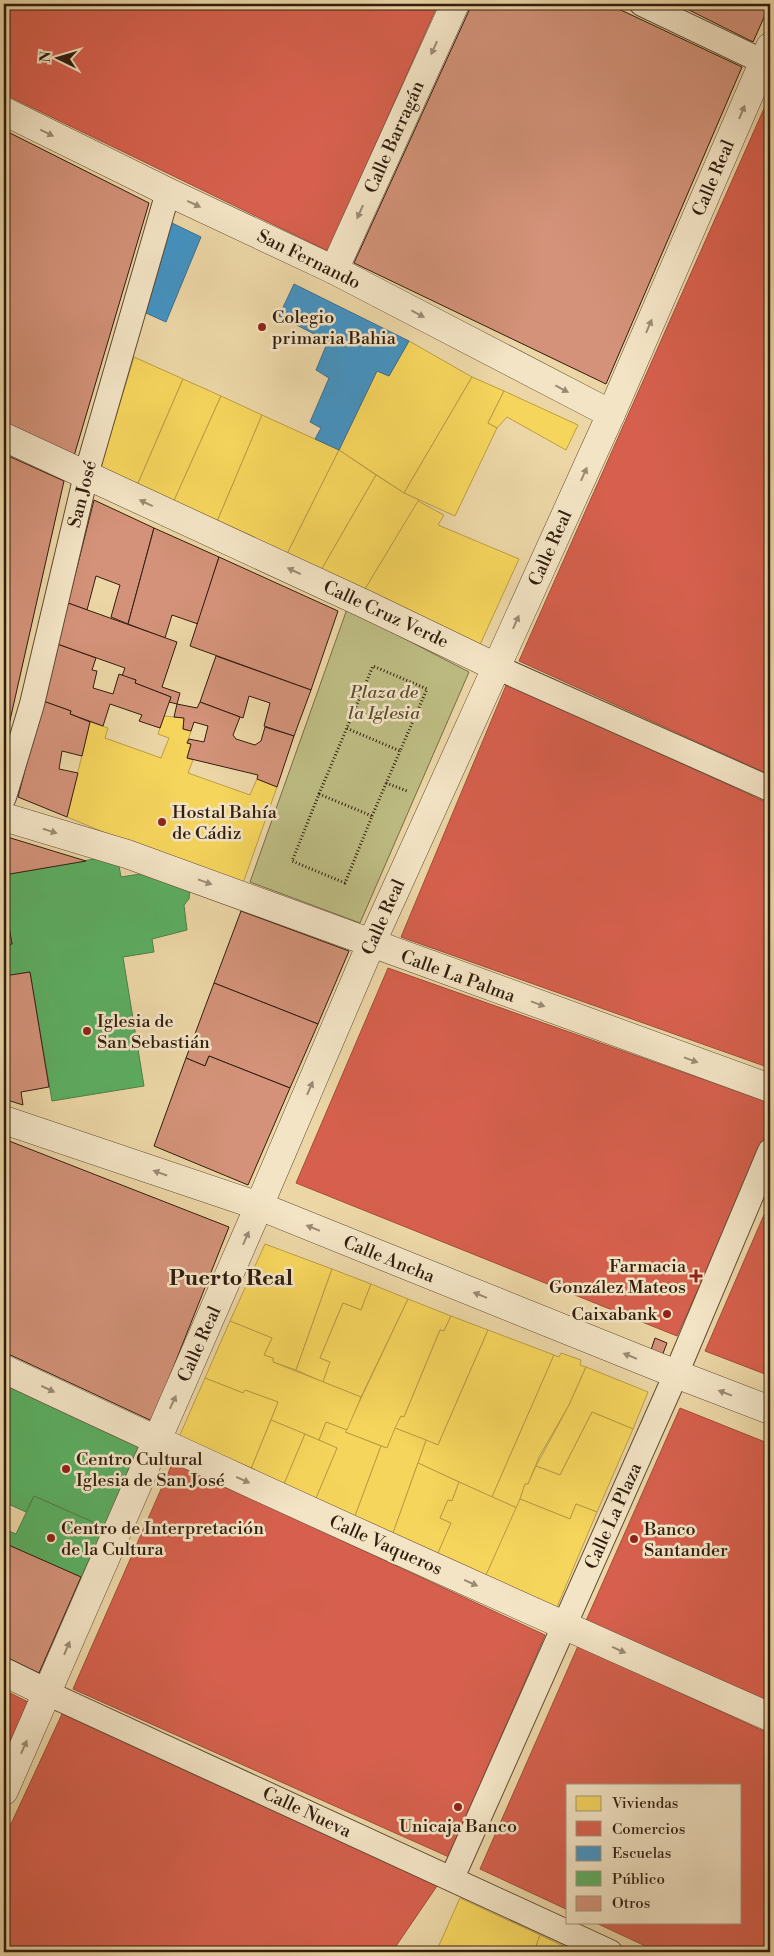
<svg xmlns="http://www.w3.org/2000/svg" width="774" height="1956" font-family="'Libre Bodoni',serif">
  <rect width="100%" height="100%" fill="#ecd6a6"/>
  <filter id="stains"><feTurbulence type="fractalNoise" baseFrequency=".004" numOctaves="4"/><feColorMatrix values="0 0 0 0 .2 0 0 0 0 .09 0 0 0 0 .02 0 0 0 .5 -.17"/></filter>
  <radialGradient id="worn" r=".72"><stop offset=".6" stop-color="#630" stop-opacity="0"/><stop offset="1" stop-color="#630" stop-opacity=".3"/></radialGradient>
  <polygon fill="#bdbc83" stroke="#776c48" points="347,609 469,672 360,923 250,882"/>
  <g fill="#f6d55c" stroke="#bb9e45">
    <polygon points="409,341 472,377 404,493 339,450 377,371 389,376"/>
    <polygon points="134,357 183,379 136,488 99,472"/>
    <polygon points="472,377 504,391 488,423 497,428 455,516 404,493"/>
    <polygon points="183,379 221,396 172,505 136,488"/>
    <polygon points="504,391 578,425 566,450 507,417 497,428 488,423"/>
    <polygon points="221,396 262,415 216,524 172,505"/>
    <polygon points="262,415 339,450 286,556 216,524"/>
    <polygon points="339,450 376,475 320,572 286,556"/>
    <polygon points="376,475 404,493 419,500 362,594 320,572"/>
    <polygon points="418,501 444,515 438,525 519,559 478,649 362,594"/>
    <polygon points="164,716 184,718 183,729 191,731 187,743 191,744 187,758 193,760 188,773 250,795 257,779 277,787 241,889 67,817 90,722 108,728 105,738 161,758 169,738 158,734"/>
    <polygon points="265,1244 332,1269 296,1370 273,1362 273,1358 264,1355 272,1338 230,1321"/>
    <polygon points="332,1269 371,1284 361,1310 343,1303 320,1358 330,1362 323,1382 296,1370"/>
    <polygon points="371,1284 408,1299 361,1397 323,1382 330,1362 320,1358 343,1303 361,1310"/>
    <polygon points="408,1299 451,1316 444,1331 440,1330 404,1417 401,1416 387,1448 345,1432"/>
    <polygon points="451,1316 488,1330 438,1445 395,1428 401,1416 404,1417 440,1330 444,1331"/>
    <polygon points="230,1321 272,1338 264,1355 273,1358 273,1362 361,1397 347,1430 326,1422 319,1440 271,1420 278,1402 245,1390 243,1393 205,1378"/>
    <polygon points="488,1330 554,1355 492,1497 418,1463 426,1440 438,1445"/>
    <polygon points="561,1353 581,1360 580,1365 586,1367 569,1405 539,1457 528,1484 525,1484 517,1508 492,1497 554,1355 559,1357"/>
    <polygon points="586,1367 648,1392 633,1429 592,1412 560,1475 536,1466 569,1405"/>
    <polygon points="205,1378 243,1393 245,1390 278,1402 251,1469 179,1437"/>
    <polygon points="592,1412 633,1429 597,1512 576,1504 570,1519 520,1499 525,1484 528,1484 536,1466 560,1475"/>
    <polygon points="271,1420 305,1434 284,1484 251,1469"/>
    <polygon points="326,1422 347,1430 345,1432 381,1446 355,1516 316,1498 337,1448 319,1440"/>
    <polygon points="395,1428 426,1440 393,1533 355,1516 381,1446 387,1448"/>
    <polygon points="305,1434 337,1448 316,1498 284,1484"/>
    <polygon points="418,1463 459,1482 452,1501 448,1500 440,1518 451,1523 438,1553 393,1533"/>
    <polygon points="459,1482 517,1508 486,1575 438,1553 451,1523 440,1518 448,1500 452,1501"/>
    <polygon points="520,1499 570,1519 576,1504 597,1512 557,1607 486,1575"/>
    <polygon points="460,1898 540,1935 534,1952 436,1952"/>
    <polygon points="540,1935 576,1952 534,1952"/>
  </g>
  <g fill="#d6604d" stroke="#a44c3a">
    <polygon points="4,4 438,4 328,251 4,94"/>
    <polygon points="770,95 770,775 519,661"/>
    <polygon points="507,683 770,804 770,1068 401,937"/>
    <polygon points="388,968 770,1103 770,1129 677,1336 296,1183"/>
    <polygon points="770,1201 770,1376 705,1351"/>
    <polygon points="680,1408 770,1444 770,1703 585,1623"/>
    <polygon points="173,1462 545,1635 449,1857 73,1689"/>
    <polygon points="578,1646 770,1734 770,1952 658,1952 594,1922 740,1922 740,1785 568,1785 568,1910 480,1869"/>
    <polygon points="4,1690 28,1702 4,1755"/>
    <polygon points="62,1714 437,1886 392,1952 4,1952 4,1839"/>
  </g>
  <g fill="#4393c3" stroke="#3e708d">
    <polygon points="172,223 201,237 166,322 146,313"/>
    <polygon points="294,284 409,341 389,376 377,371 339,450 315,439 321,428 310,422 329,378 316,370 328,341 279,316"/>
  </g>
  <g fill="#5aae61" stroke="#4e8248">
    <polygon points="117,855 121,877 153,872 190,889 189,899 184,905 187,930 152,939 154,952 123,957 144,1086 52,1101 30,972 4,976 4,945 12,944 4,900 4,875"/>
    <polygon points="4,1383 140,1442 104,1527 34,1496 26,1512 4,1502"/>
    <polygon points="34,1496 104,1527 81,1577 4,1543 4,1529 16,1534"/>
  </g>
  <g fill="#d39279" stroke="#311d0e">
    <polygon points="472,4 608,4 742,67 606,384 354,263"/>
    <polygon points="677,4 770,4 753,42"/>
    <polygon points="4,130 149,203 74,456 4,423"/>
    <polygon points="4,454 64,481 4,747"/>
    <polygon points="94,500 154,528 128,624 111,617 120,585 96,576 87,610 68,603"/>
    <polygon points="154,528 219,557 198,624 172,615 165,638 128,624"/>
    <polygon points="219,557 338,611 311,690 190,646"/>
    <polygon points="68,603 177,642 162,687 180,693 177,704 169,702 171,697 135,683 136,680 122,676 125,668 57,644"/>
    <polygon points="57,644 96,658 92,670 97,671 93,688 113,694 119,674 136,680 135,683 171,697 160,728 139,721 142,715 110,704 103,726 70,714 71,711 43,701"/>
    <polygon points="216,656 311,690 294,736 264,726 270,703 249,696 243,718 200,702"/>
    <polygon points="43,701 71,711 70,714 90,722 82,756 62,751 59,769 78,773 67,817 18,797"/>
    <polygon points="200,702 240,717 233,735 236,739 255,745 261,741 265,727 294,736 277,787 257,779 258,775 187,758 191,744 187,743 189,739 204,742 208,726 194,722 191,731 183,729 184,718 174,717 177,704 197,708"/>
    <polygon points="4,836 86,861 4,875"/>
    <polygon points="4,900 12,944 4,945"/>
    <polygon points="241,911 349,951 318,1024 214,983"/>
    <polygon points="30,972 49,1087 21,1092 23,1105 4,1099 4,976"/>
    <polygon points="214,983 318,1024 290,1088 209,1056 205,1066 186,1058"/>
    <polygon points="209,1056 290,1088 248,1185 154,1146 186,1058 205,1066"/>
    <polygon points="4,1139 229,1227 152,1421 4,1352"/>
    <polygon points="655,1338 667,1343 662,1356 651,1350"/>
    <polygon points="4,1543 81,1577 39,1673 4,1656"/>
  </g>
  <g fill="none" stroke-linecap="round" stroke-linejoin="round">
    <g stroke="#604b34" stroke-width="26">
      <g id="pedestrian">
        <polyline points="642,4 770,65"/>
        <polyline points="496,667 770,789"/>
        <polyline points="4,797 32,704 86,475 168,192"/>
        <polyline points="47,1693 610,1952"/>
        <polyline points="452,1878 676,1374 770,1151"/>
      </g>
    </g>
    <g stroke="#604b34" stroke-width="29">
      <g id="minor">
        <polyline points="4,111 168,192 334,270 611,414"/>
        <polyline points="334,270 455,4"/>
        <polyline points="4,437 365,604 496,667"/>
        <polyline points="4,817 127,854 770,1088"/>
        <polyline points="4,1120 259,1206 676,1374 770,1410"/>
        <path d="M4 1369C257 1488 513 1603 770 1717"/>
        <polyline points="4,1672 47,1693"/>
      </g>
    </g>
    <g stroke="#604b34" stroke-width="29">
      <polyline id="tertiary" points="4,1791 259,1206 371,944 611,414 770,47"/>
    </g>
    <g stroke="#311d0e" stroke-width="3" stroke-dasharray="1 2.5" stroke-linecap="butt">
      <polyline points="386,783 407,791"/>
      <polyline points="319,794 373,666 427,689 400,751 346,728"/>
      <polygon points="319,794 372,816 345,883 292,861"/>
      <polyline points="372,816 400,751"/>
    </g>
    <use href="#pedestrian" stroke="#f3e4c5" stroke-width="24"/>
    <use href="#minor" stroke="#f3e4c5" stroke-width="28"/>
    <use href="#tertiary" stroke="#f3e4c5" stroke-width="28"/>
  </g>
  <defs><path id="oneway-solid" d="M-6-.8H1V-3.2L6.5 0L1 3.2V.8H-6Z" transform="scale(1.25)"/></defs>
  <g fill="#9c8a73">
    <use href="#oneway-solid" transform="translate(434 48) rotate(114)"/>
    <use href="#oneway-solid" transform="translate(742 112) rotate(-67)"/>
    <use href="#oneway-solid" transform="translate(47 133) rotate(26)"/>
    <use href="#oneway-solid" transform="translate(194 204) rotate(25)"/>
    <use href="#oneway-solid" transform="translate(360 212) rotate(114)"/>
    <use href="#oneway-solid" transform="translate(418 314) rotate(28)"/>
    <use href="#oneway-solid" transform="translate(649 326) rotate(-67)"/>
    <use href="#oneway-solid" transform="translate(562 389) rotate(28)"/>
    <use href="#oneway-solid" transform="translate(584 474) rotate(-66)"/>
    <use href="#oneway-solid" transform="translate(146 503) rotate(-155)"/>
    <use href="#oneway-solid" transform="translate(294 571) rotate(-155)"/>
    <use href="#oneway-solid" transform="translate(516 622) rotate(-66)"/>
    <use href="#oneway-solid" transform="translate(50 831) rotate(17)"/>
    <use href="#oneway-solid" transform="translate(205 882) rotate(20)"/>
    <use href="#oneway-solid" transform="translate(538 1004) rotate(20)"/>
    <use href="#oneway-solid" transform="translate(691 1060) rotate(20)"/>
    <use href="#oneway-solid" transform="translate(310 1088) rotate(-67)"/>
    <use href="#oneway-solid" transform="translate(160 1173) rotate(-161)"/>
    <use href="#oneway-solid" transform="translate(313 1228) rotate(-158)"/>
    <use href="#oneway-solid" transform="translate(246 1238) rotate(-66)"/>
    <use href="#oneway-solid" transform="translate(480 1295) rotate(-158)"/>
    <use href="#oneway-solid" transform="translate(630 1356) rotate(-158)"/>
    <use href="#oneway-solid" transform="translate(48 1389) rotate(25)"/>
    <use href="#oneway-solid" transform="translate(725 1393) rotate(-159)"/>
    <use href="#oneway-solid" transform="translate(173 1402) rotate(-65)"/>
    <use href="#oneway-solid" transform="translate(243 1480) rotate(24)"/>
    <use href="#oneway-solid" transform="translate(471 1583) rotate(24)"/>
    <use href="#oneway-solid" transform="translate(67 1648) rotate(-67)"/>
    <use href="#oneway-solid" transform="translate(619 1650) rotate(24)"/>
    <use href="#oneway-solid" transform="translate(24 1747) rotate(-66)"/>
  </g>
  <g fill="#8f2418" stroke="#f3e4c5" stroke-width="2">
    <circle cx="262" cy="327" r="5"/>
    <circle cx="162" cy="822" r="5"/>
    <circle cx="87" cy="1031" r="5"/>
    <path d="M693.5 1268.5h5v5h5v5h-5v5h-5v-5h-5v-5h5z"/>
    <circle cx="667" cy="1314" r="5"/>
    <circle cx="66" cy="1469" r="5"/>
    <circle cx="51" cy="1538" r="5"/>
    <circle cx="634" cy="1539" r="5"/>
    <circle cx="458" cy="1807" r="5"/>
  </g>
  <g text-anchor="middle" stroke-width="5" stroke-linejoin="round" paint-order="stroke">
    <g font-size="18" fill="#311d0e" stroke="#f3e4c5">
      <text transform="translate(394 137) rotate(-66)" y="6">Calle Barragán</text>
      <text transform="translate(713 178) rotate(-67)" y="6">Calle Real</text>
      <text transform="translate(309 259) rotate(26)" y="6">San Fernando</text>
      <text transform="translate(82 494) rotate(-76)" y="6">San José</text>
      <text transform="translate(550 548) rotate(-66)" y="6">Calle Real</text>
      <text transform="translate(386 614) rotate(25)" y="6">Calle Cruz Verde</text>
      <text transform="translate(383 917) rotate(-66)" y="6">Calle Real</text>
      <text transform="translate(458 976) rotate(20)" y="6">Calle La Palma</text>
      <text transform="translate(389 1259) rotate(22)" y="6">Calle Ancha</text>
      <text transform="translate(199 1344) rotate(-66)" y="6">Calle Real</text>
      <text transform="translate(613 1516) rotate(-66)" y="6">Calle La Plaza</text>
      <text transform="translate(386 1545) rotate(24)" y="6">Calle Vaqueros</text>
      <text transform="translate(307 1812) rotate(25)" y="6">Calle Nueva</text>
    </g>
    <g font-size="18" fill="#311d0e" stroke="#f3e4c5" text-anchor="start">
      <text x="272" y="323">Colegio<tspan x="272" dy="21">primaria Bahia</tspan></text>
      <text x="172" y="818">Hostal Bahía<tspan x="172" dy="21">de Cádiz</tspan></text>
      <text x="97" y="1027">Iglesia de<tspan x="97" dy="21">San Sebastián</tspan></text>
      <text x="686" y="1272" text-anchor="end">Farmacia<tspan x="686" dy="21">González Mateos</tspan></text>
      <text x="657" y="1320" text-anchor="end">Caixabank</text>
      <text x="76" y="1465">Centro Cultural<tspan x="76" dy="21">Iglesia de San José</tspan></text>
      <text x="61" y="1534">Centro de Interpretación<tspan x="61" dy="21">de la Cultura</tspan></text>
      <text x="644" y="1535">Banco<tspan x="644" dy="21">Santander</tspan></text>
      <text x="458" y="1832" text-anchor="middle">Unicaja Banco</text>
    </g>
    <g font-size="18" font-style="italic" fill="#5b4d31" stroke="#f3e4c5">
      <text x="384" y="698">Plaza de<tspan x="384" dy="21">la Iglesia</tspan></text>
    </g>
    <g font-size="22" font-weight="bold" fill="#311d0e" stroke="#f3e4c5">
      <text x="231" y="1285">Puerto Real</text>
    </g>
  </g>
  <rect width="774" height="1956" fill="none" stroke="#ecd6a6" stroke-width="20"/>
  <rect x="5" y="5" width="764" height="1946" fill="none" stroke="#311d0e" stroke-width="2.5"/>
  <rect x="10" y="10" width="754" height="1936" fill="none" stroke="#311d0e"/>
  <rect x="566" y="1784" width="175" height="140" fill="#f3e4c5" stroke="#a5947c"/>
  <rect x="576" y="1796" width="25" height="15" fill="#f6d55c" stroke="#a5947c"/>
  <text x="612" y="1808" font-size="15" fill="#311d0e">Viviendas</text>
  <rect x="576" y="1821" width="25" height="15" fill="#d6604d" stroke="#a5947c"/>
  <text x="612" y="1834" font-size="15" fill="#311d0e">Comercios</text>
  <rect x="576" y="1846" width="25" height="15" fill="#4393c3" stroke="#a5947c"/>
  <text x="612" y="1858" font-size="15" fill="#311d0e">Escuelas</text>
  <rect x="576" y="1871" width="25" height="15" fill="#5aae61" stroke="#a5947c"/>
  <text x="612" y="1884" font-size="15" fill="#311d0e">Público</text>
  <rect x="576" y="1896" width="25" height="15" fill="#d39279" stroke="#a5947c"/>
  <text x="612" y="1908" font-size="15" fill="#311d0e">Otros</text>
  <g transform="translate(58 58) rotate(275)" stroke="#f3e4c5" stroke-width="4" paint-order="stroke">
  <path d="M0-4L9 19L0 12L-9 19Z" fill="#311d0e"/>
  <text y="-8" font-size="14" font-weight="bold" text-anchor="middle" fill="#311d0e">N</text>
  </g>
  <rect width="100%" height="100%" filter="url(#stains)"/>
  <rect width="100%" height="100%" fill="url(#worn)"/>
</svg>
